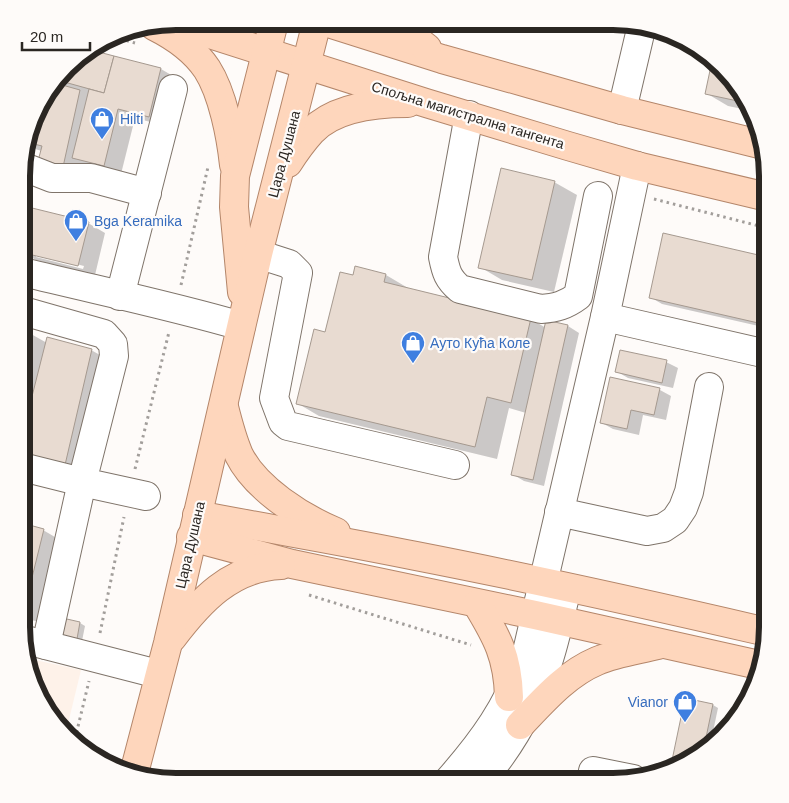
<svg xmlns="http://www.w3.org/2000/svg" width="789" height="803" font-family="Arial,sans-serif">
  <rect width="100%" height="100%" fill="#fefbf9"/>
  <polygon fill="#fef2e9" points="26,658 81,670 66,732 53,721 30,677"/>
  <g fill="#0003" fill-rule="evenodd">
    <polygon points="90,51 161,69 178,79 166,126 135,118 121,174 90,167 83,163 80,176 42,151 24,146 42,99 74,59"/>
    <polygon points="713,62 736,82 752,111 728,106 706,93"/>
    <polygon points="554,182 577,195 554,292 502,280 480,267"/>
    <path d="M29 208 88 223 105 233 95 275 36 260 24 253V231ZM36 254 84 266 83 269 36 257Z"/>
    <polygon points="664,235 767,258 767,328 662,304 650,297"/>
    <polygon points="386,275 408,288 407,289 531,319 546,328 547,321 568,326 579,333 544,486 524,481 512,474 526,413 509,408 497,459 319,416 297,403 326,334 354,276"/>
    <polygon points="23,332 31,334 47,343 91,350 109,360 82,474 23,455 23,437 30,408 23,406"/>
    <polygon points="666,362 678,368 673,388 628,378 616,371"/>
    <polygon points="660,390 671,396 666,420 643,415 639,435 613,429 602,423"/>
    <polygon points="22,525 43,530 60,540 40,622 22,618"/>
    <polygon points="59,619 80,623 85,626 82,641 61,636"/>
    <polygon points="686,699 713,705 718,708 710,746 707,750 671,769"/>
  </g>
  <g fill="#e8dbd1" stroke="#a5998f">
    <polygon points="91,50 114,56 104,93 57,80 74,59"/>
    <polygon points="114,56 161,68 149,117 118,109 104,166 72,158 89,89 104,93"/>
    <polygon points="712,61 736,82 747,103 705,94"/>
    <polygon points="55,83 80,90 63,167 38,161 42,146 26,142 42,99"/>
    <polygon points="501,168 555,181 532,280 478,268"/>
    <polygon points="28,207 89,222 78,266 24,253 24,225"/>
    <polygon points="663,233 767,257 767,325 649,298"/>
    <polygon points="355,266 386,274 384,282 531,318 511,403 487,397 475,447 296,404 314,329 325,332 340,272 353,275"/>
    <polygon points="546,320 568,325 533,480 511,475"/>
    <polygon points="23,331 32,333 23,370"/>
    <polygon points="47,337 92,349 65,465 23,454 23,432"/>
    <polygon points="620,350 667,360 662,383 615,372"/>
    <polygon points="610,377 660,388 654,415 631,410 627,429 600,423"/>
    <polygon points="22,523 44,529 23,614 22,613"/>
    <polygon points="58,617 80,622 77,639 54,634"/>
    <polygon points="685,698 713,704 703,752 670,770"/>
  </g>
  <g fill="none" stroke-linecap="round" stroke-linejoin="round">
    <g stroke="#7f746a" stroke-width="30">
      <g id="minor">
        <polyline points="622,110 642,25"/>
        <path d="M469 115 443 257C446 272 448 279 460 289L541 309C556 308 566 305 578 296L598 196"/>
        <polyline points="24,167 52,178 91,178 147,193"/>
        <polyline points="258,254 289,264 298,273 274,398 283,422 288,426 455,465"/>
        <path d="M23 272C96 290 169 305 241 326"/>
        <polyline points="120,296 173,89"/>
        <polyline points="23,311 104,334 113,344 114,356 82,482 146,496"/>
        <polyline points="605,317 767,354"/>
        <polyline points="22,467 82,482 46,645"/>
        <polyline points="559,512 647,531 663,528 675,520 683,508 689,492 709,387"/>
        <polyline points="22,639 158,674"/>
        <path d="M448 781C484 740 507 708 526 656L605 317 637 166"/>
        <path d="M481 781C510 747 534 705 548 662 556 638 561 612 567 588"/>
        <polyline points="591,781 593,771 633,779"/>
      </g>
    </g>
    <g stroke="#b4866a" stroke-width="30">
      <g id="major">
        <polyline points="172,22 426,103 568,146 637,166 767,197"/>
        <polyline points="325,22 442,59 531,84 622,110 763,145"/>
        <polyline points="394,22 427,48"/>
        <path d="M154 26C174 36 195 51 207 69 223 94 231 137 234 165"/>
        <path d="M288 163C295 152 303 141 312 131 335 107 376 103 408 103"/>
        <polyline points="242,292 234,207 235,176 274,22"/>
        <path d="M224 407C228 423 232 439 239 455 256 489 302 518 336 532"/>
        <path d="M197 515C270 529 343 541 416 556 534 579 651 605 767 632"/>
        <polyline points="191,537 292,564 535,615 759,665"/>
        <path d="M477 604C497 637 508 657 509 697"/>
        <path d="M172 638C200 601 231 567 281 565"/>
        <path d="M520 725C543 701 566 674 597 661 616 653 638 650 658 645"/>
        <polyline points="134,773 168,643 258,254 317,22"/>
      </g>
    </g>
    <g stroke="#a29e9b" stroke-width="3" stroke-dasharray="2.5 4" stroke-linecap="butt">
      <polyline points="114,37 135,43"/>
      <polyline points="654,199 767,228"/>
      <polyline points="181,285 208,167"/>
      <polyline points="135,469 169,332"/>
      <polyline points="309,595 471,645"/>
      <polyline points="100,633 124,517"/>
      <polyline points="75,739 89,681"/>
    </g>
    <use href="#minor" stroke="#fff" stroke-width="28"/>
    <use href="#major" stroke="#fed6bc" stroke-width="28"/>
  </g>
  <defs>
    <g id="shop-pin" transform="scale(1.25)"><path d="M0 17L-7.5 6A9.5 9.5 0 1 1 7.5 6Z" fill="#3f7fe0" stroke="#fefbf9"/><path d="M-5-2.5h2.3a2.7 3.5 0 0 1 5.4 0H5L5.5 6h-11ZM-1.5-2.5h3a1.5 2.3 0 0 0-3 0Z" fill="#fff"/></g>
  </defs>
  <g fill-rule="evenodd">
    <use href="#shop-pin" x="102" y="119"/>
    <use href="#shop-pin" x="76" y="221"/>
    <use href="#shop-pin" x="413" y="343"/>
    <use href="#shop-pin" x="685" y="702"/>
  </g>
  <g text-anchor="middle" stroke-width="4.5" stroke-linejoin="round" paint-order="stroke">
    <g font-size="14" fill="#2a2622" stroke="#fefbf9">
      <text transform="translate(468 115) rotate(17)" y="5">Спољна магистрална тангента</text>
      <text transform="translate(284 154) rotate(-75)" y="5">Цара Душана</text>
      <text transform="translate(190 545) rotate(-77)" y="5">Цара Душана</text>
    </g>
    <g font-size="14" fill="#366cbe" stroke="#fefbf9" text-anchor="start">
      <text x="120" y="124">Hilti</text>
      <text x="94" y="226">Bga Keramika</text>
      <text x="430" y="348">Ауто Кућа Коле</text>
      <text x="668" y="707" text-anchor="end">Vianor</text>
    </g>
  </g>
  <path d="M0 0H789V803H0ZM176 30H613A146 146 0 0 1 759 176V627A146 146 0 0 1 613 773H176A146 146 0 0 1 30 627V176A146 146 0 0 1 176 30Z" fill="#fefbf9" fill-rule="evenodd"/>
  <path fill="none" stroke="#2a2622" stroke-width="6" d="M176 30H613A146 146 0 0 1 759 176V627A146 146 0 0 1 613 773H176A146 146 0 0 1 30 627V176A146 146 0 0 1 176 30Z"/>
  <path d="M22 42v8h68v-8" fill="none" stroke="#2a2622" stroke-width="2.5"/>
  <text x="30" y="42" font-size="15" fill="#2a2622" stroke="#fefbf9" stroke-width="4" paint-order="stroke">20 m</text>
</svg>
